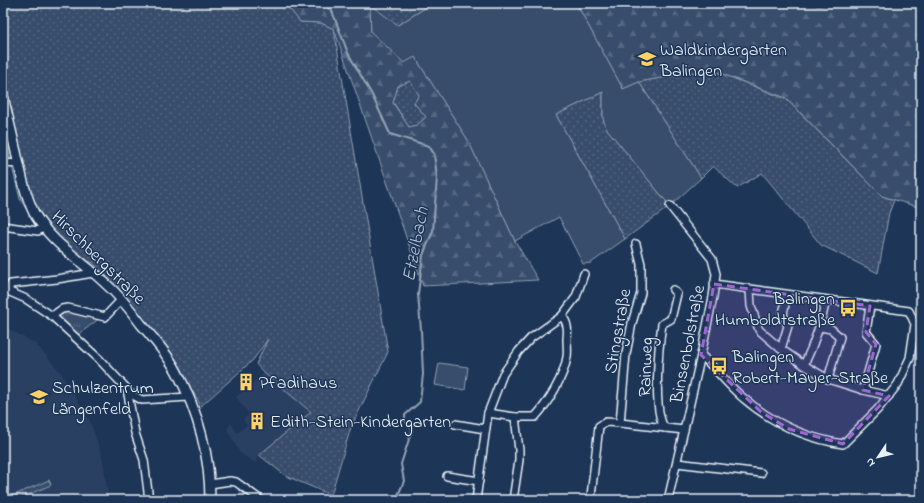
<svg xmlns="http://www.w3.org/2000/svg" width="924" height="503" font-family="'Indie Flower',sans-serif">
  <defs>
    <pattern id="grass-dots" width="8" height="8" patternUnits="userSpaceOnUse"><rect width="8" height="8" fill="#374d6c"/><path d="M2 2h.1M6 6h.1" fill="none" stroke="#546782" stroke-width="1.8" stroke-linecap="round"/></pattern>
    <pattern id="forest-firs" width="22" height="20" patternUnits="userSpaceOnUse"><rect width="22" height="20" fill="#374d6c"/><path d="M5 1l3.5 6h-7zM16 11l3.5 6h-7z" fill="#546782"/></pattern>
    <pattern id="park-tufts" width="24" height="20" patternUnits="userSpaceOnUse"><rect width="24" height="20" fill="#374d6c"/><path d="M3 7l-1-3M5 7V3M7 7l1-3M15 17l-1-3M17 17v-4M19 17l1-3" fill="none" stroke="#546782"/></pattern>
  </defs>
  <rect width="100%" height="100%" fill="#1d3557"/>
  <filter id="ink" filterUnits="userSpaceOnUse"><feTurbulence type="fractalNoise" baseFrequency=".025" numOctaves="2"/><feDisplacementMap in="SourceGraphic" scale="8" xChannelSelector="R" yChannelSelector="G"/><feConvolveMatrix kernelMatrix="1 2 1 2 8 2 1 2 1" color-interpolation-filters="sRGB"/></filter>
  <g filter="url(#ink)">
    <g fill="#2a4162">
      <polygon points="3,326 36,344 61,373 90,421 102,456 109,500 3,500"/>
      <polygon points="264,373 311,412 259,455 255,463 240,453 227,429 231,423 237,433 247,425 243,420 249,414 236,397"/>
    </g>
    <g fill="url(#grass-dots)" stroke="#909fb2">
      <polygon points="3,3 296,3 290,8 300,22 321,23 334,29 388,352 351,427 331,495 286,476 259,455 311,412 264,373 256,364 268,339 253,360 201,406 172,355 119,289 92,262 76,261 36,225 20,199 3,130"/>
      <polygon points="365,3 433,3 398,25"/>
      <polygon points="693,72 717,72 786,99 882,196 894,200 889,213 878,273 821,245 762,173 737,188 713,166 701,178 639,82"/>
      <polygon points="410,80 419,95 414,103 426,117 417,125 409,127 393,102 398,86"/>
      <polygon points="603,92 603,118 606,128 670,206 625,239 556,115"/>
    </g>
    <g fill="url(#forest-firs)" stroke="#909fb2" fill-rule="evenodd">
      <path d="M296 3H365L370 5 371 32 415 57 468 140 515 241 538 280 423 286 334 29 321 23 300 22 289 8ZM410 81 419 95 414 103 426 117 417 125 409 127 393 103 398 86Z"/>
      <polygon points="576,3 921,3 921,208 882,196 786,98 717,72 693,72 639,82 623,89"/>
    </g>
    <polygon fill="url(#park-tufts)" stroke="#909fb2" points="63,311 100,318 78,335 59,317 59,314"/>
    <g fill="#374d6c" stroke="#909fb2">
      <polygon points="433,3 576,3 623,89 639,82 701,178 670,206 606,128 603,118 603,92 556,115 625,239 591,263 583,264 559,217 515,241 468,140 415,57 404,63 371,32 370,5 398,25"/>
      <polygon points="439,363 468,367 465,390 435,385"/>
      <polygon points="49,480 51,485 15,500 3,500"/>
    </g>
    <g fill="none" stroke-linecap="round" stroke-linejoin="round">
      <polyline stroke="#95a4b5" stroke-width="2" points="322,3 332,11 348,53 372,95 390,134 429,146 434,154 437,177 433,231 423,255 418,294 421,330 423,374 420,402 405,415 405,421 412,430 401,464 404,481 396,500"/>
      <g stroke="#e8f1f8" stroke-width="10">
        <g id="minor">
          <polyline points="3,163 18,164"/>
          <polyline points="3,226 38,231 43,227"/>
          <polyline points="3,289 26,299 52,316 99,359 127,389 135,433 144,460 149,500"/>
          <polyline points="8,290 11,284 57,279 93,273"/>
          <polyline points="750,290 751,306 759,330 781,349 804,365 828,379 863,390 889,396"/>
          <polyline points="52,316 62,309 68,308 105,317 122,299"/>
          <polyline points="562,316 576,297 584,274"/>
          <polyline points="821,327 831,329 840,337 828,379"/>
          <polyline points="781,349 788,326 783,314 787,295"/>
          <path d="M701 355C715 368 727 384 742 397 772 423 804 438 843 444L878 409 898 384 910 358 915 324 909 311 714 284"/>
          <path d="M804 365C815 342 821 325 826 300"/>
          <polyline points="863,390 876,344 866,332 870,306"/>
          <polyline points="129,393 142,400 188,397"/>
          <polyline points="488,413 515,417"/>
          <polyline points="620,423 684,430"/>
          <polyline points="455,424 485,429"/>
          <path d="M665 428C652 413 659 344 662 324L671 319 677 294 673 290"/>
          <polyline points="677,463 761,473"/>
          <polyline points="447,476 479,481"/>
          <polyline points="210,484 230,481 236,482 261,500"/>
          <path d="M476 500 488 413 503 374 519 351 531 338 562 316C568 323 568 330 567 339 567 345 568 351 567 357 564 377 548 403 535 417H515L519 450V460L513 500"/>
          <polyline points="587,500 591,496 599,426 606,422 620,423 626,354 632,323 641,293 641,264 636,244"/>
          <polyline points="668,500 701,355 713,297 716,274 712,259 670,206"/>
        </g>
      </g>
      <g stroke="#e8f1f8" stroke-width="12">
        <path id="tertiary" d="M3 96 23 182C26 193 29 203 34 213 51 243 81 260 105 283 119 295 130 309 141 324 154 339 168 355 177 372 198 412 210 455 210 500"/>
      </g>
      <use href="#minor" stroke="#1d3557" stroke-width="7"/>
      <use href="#tertiary" stroke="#1d3557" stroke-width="9"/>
    </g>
  </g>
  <path fill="#9c67d0" fill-opacity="0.2" stroke="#9c67d0" stroke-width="3" stroke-dasharray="8 5" stroke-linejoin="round" d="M714 284 870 306 866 332 876 344 863 390 889 396 843 444 789 429 761 412 701 355Z"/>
  <defs>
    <g id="school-bare" transform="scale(1.38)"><path d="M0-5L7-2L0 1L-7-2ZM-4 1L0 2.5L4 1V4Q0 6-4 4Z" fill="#ffd166" stroke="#1d3557" stroke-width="2.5" paint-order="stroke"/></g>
    <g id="bus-bare" transform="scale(1.38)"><path d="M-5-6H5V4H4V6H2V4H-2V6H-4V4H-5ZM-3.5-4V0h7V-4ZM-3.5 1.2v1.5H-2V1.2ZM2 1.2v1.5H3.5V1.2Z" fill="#ffd166" stroke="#1d3557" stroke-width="2.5" paint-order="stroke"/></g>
    <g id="building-bare" transform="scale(1.38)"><path d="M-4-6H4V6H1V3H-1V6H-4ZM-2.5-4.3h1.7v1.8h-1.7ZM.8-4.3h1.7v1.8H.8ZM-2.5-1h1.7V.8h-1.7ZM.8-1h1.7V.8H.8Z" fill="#ffd166" stroke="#1d3557" stroke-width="2.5" paint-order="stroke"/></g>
  </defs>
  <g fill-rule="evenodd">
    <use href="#school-bare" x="647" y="59"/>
    <use href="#bus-bare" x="848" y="308"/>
    <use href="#bus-bare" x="719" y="366"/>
    <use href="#building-bare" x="246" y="382"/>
    <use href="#school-bare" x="39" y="397"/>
    <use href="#building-bare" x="257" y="421"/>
  </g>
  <g text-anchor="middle" stroke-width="3" stroke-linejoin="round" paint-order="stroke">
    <g font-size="18" fill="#e8f1f8" stroke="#1d3557" text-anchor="start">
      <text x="660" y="55">Waldkindergarten<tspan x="660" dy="21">Balingen</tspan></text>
      <text x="835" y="304" text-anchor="end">Balingen<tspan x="835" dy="21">Humboldtstraße</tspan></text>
      <text x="732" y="362">Balingen<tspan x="732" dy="21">Robert-Mayer-Straße</tspan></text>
      <text x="259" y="388">Pfadihaus</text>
      <text x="52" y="393">Schulzentrum<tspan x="52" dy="21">Längenfeld</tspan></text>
      <text x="270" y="427">Edith-Stein-Kindergarten</text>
    </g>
    <g font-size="18" fill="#e8f1f8" stroke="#1d3557">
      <text transform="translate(99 257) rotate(45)" y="6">Hirschbergstraße</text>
      <text transform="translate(617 331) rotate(-80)" y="6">Stingstraße</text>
      <text transform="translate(687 344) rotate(-79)" y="6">Binsenbolstraße</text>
      <text transform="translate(645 367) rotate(-88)" y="6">Rainweg</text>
    </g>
    <g font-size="19" font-style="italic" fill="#b7c4d1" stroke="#1d3557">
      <text transform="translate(414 244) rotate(-79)" y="7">Etzelbach</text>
    </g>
  </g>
  <rect width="924" height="503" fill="none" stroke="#1d3557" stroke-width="16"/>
  <rect x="8" y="8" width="908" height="487" fill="none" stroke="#e8f1f8" stroke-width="1.5" filter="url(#ink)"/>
  <g transform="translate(878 457) rotate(235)" stroke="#1d3557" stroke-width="3" paint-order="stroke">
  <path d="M0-3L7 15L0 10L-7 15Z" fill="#e8f1f8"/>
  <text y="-6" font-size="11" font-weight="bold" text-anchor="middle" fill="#e8f1f8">N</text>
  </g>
</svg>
